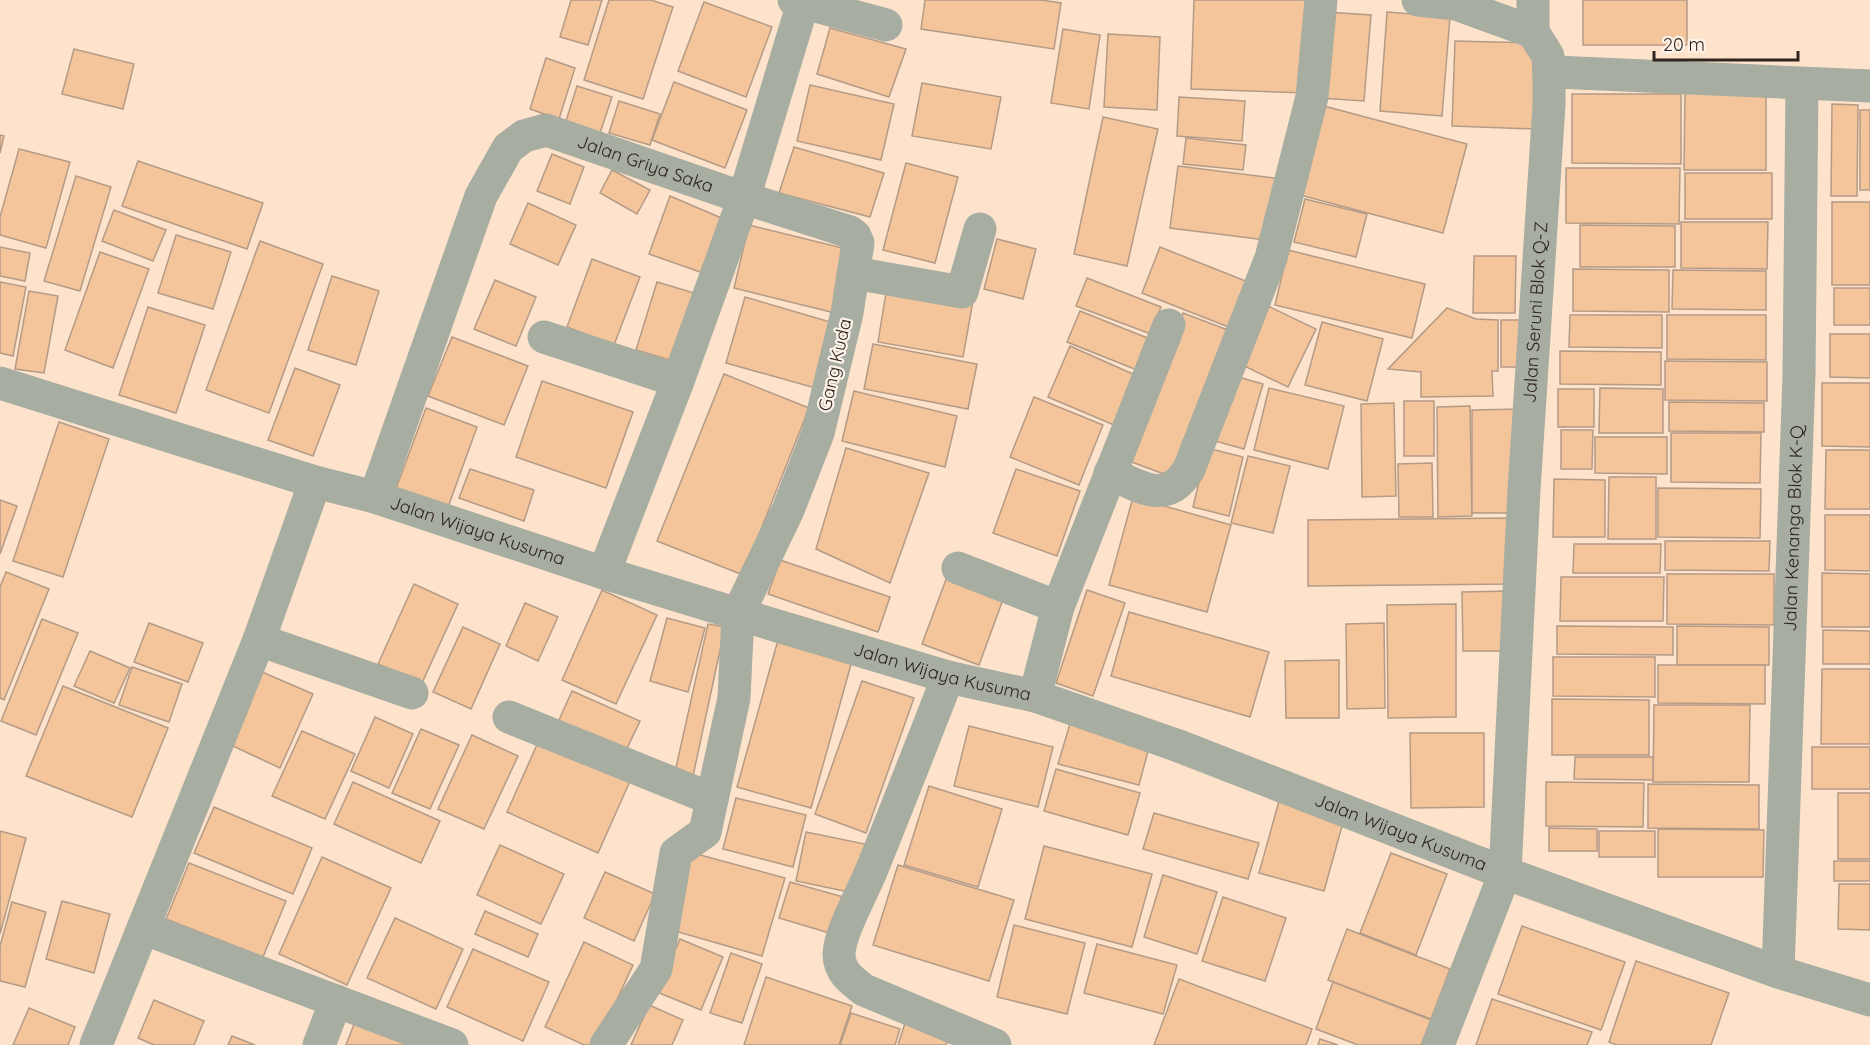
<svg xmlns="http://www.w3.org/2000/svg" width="1870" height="1045" font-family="Quicksand,sans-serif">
  <rect width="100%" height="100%" fill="#fee3cc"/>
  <g fill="#f4c49b" stroke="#b49b86" stroke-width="1.5">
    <polygon points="571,0 602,0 588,45 560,37"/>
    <polygon points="609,0 651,0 673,7 643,99 584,80"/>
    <polygon points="925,0 1041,0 1061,3 1054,49 921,29"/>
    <polygon points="1194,0 1308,0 1306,93 1191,89"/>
    <rect x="1583" y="0" width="104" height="45"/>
    <polygon points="704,2 772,27 746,97 678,71"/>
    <polygon points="1326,12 1371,15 1364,101 1320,98"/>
    <polygon points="1387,12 1450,17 1442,116 1380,111"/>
    <polygon points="830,28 906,49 889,97 817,74"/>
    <polygon points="1063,29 1100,35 1089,109 1051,103"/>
    <polygon points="1108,34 1160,37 1157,110 1104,107"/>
    <polygon points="1455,41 1538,43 1535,129 1452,126"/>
    <polygon points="74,49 134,64 123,109 62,94"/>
    <polygon points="546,58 575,68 559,119 530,109"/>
    <polygon points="674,82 747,110 725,168 652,140"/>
    <polygon points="922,83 1001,97 991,149 912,136"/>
    <polygon points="810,85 894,104 881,160 797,141"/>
    <polygon points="577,86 612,97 600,133 566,121"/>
    <polygon points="1685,93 1766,93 1766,170 1684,170"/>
    <polygon points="1572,94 1681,94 1681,164 1572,163"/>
    <polygon points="1179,97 1245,101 1242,141 1177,136"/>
    <polygon points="619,101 660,114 650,145 609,133"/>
    <polygon points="1832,104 1858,105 1857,196 1831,196"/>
    <polygon points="1324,106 1467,144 1443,233 1300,195"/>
    <rect x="1860" y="110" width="10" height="80"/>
    <polygon points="1103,117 1158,129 1127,266 1074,254"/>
    <polygon points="0,135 4,136 0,153"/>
    <polygon points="1186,138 1246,145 1243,170 1183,164"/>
    <polygon points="794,147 884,173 870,217 779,193"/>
    <polygon points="19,149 70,162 46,248 0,235 0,217"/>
    <polygon points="552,154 584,167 570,204 537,191"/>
    <polygon points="138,161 263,203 247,249 122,206"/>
    <polygon points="906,163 958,177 935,263 883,250"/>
    <polygon points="1178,166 1282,179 1274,241 1170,228"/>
    <polygon points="1566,168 1680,168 1679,224 1566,223"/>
    <polygon points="612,170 650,190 637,214 600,193"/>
    <rect x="1685" y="173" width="87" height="46"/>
    <polygon points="76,176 111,187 80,291 44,281"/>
    <polygon points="670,196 726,220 703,273 649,254"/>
    <polygon points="1305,199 1367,214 1356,257 1294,242"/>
    <rect x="1832" y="202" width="38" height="83"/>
    <polygon points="528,203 576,225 558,265 510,244"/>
    <polygon points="114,210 166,230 153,261 102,241"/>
    <polygon points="1681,222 1768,222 1767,269 1681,268"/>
    <polygon points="749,225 851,250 835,313 734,288"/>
    <polygon points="1580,225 1675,226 1675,267 1580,267"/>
    <polygon points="176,235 231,252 213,309 158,293"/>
    <polygon points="997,239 1036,249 1023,299 984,289"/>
    <polygon points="260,241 323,264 269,413 206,390"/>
    <polygon points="0,247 30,253 25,281 0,276"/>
    <polygon points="1160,247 1248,282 1231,328 1142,293"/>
    <polygon points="1288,250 1425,284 1412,338 1275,305"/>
    <polygon points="100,252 149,269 113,368 65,350"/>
    <polygon points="1474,256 1516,256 1515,313 1473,313"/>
    <polygon points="592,259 640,277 614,345 567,327"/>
    <polygon points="1573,269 1669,270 1669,312 1573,311"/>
    <polygon points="1673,270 1766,271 1766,310 1672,309"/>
    <polygon points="332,276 379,291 356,365 308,350"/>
    <polygon points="1087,278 1161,307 1151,334 1076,306"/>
    <polygon points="495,280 536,297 516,346 474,329"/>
    <polygon points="0,282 26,287 13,356 0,353"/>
    <polygon points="657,282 694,293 673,361 636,350"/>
    <polygon points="887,287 973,301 963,357 878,342"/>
    <rect x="1834" y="288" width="36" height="37"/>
    <polygon points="29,291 58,296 44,373 15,369"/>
    <polygon points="745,297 837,324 819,389 726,363"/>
    <polygon points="1268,306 1316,329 1288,387 1240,364"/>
    <polygon points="148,307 205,325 176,413 119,395"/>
    <polygon points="1447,308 1476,319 1498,320 1498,371 1492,371 1493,396 1421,397 1421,372 1388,369"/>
    <polygon points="1080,311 1155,341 1142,372 1067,342"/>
    <polygon points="1183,313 1233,332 1180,480 1129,461"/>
    <polygon points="1570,315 1662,315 1662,348 1569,347"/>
    <polygon points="1667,315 1766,315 1766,360 1667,359"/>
    <rect x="1501" y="320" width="27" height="47"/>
    <polygon points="1322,322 1383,339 1367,401 1305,385"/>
    <polygon points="1830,334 1870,334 1870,378 1830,377"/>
    <polygon points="452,337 528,366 504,425 428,396"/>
    <polygon points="873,344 977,364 968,409 864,389"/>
    <polygon points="1070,346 1135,375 1114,425 1048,397"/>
    <polygon points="1560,351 1661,352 1661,385 1560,384"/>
    <polygon points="1665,361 1767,362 1767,401 1665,400"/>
    <polygon points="295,368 340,385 313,456 268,440"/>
    <polygon points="724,374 809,408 743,575 657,541"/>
    <polygon points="1235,376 1263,384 1244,449 1215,441"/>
    <polygon points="542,381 633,412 606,488 516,457"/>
    <polygon points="1822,383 1870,383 1870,447 1822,446"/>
    <polygon points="1269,388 1344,406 1328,469 1254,450"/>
    <polygon points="1600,388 1663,389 1663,433 1599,433"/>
    <rect x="1558" y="389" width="36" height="38"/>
    <polygon points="854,391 957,416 945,467 842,441"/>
    <polygon points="1034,397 1103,425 1079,485 1010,457"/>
    <rect x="1404" y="401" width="30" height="55"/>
    <polygon points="1669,402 1764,403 1764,432 1669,431"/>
    <polygon points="1394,403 1396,496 1362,497 1361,404"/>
    <polygon points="1470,406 1472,516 1438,517 1437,407"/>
    <polygon points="426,408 477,427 446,513 394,494"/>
    <polygon points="1521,409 1521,513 1472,513 1472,410"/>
    <polygon points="59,422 109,439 63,577 13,561"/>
    <polygon points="1561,430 1593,430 1592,469 1561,469"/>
    <polygon points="1671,433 1761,433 1760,483 1671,482"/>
    <polygon points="1595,437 1667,437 1667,474 1595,473"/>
    <polygon points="846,448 929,473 890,583 816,549"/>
    <polygon points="1207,448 1243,457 1229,516 1193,507"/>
    <polygon points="1826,450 1870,450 1870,509 1825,509"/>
    <polygon points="1248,456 1290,466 1273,533 1231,523"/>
    <polygon points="1432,463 1433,517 1399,517 1398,464"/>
    <polygon points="470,469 534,490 524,521 459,498"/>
    <polygon points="1016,469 1080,491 1057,556 993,533"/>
    <polygon points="1609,477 1656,477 1656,539 1608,539"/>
    <polygon points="1554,479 1605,480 1605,537 1553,537"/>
    <polygon points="1658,488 1761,489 1760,538 1658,537"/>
    <polygon points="1133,497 1231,525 1207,612 1109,585"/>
    <polygon points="0,500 17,506 0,554"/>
    <polygon points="1825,515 1870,515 1870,571 1825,570"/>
    <polygon points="1513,518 1513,584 1308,586 1308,520"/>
    <polygon points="1665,541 1770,541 1769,571 1665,570"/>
    <polygon points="1574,544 1661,544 1660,573 1573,573"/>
    <polygon points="780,560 890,597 878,632 768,594"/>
    <polygon points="6,572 49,589 4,700 0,698 0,587"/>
    <polygon points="1822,573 1870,574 1870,627 1822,627"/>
    <polygon points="948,574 1005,594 979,665 922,644"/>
    <polygon points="1667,574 1774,574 1774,625 1667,624"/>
    <polygon points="1561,577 1664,577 1663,621 1560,621"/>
    <polygon points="414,584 458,604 422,683 378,664"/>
    <polygon points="602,590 657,615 616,704 562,680"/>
    <polygon points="1087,590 1125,603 1093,696 1056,683"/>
    <polygon points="1510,591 1511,651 1463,651 1462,592"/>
    <polygon points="525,603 558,617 538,661 506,646"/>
    <polygon points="1456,604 1456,717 1388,718 1387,605"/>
    <polygon points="1129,612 1269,652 1250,717 1111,676"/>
    <polygon points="667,618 705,628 688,692 650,681"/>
    <polygon points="42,619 78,633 36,735 1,721"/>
    <polygon points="149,623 203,643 188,682 134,662"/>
    <polygon points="1384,623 1385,708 1347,709 1346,624"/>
    <polygon points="708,624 725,627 693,776 675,772"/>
    <polygon points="1557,626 1673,627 1673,655 1557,654"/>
    <polygon points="1677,626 1769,627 1769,665 1677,665"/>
    <polygon points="463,627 500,644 471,709 433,692"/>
    <polygon points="1823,630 1870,631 1870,664 1823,664"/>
    <polygon points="778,640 852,661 811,808 737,787"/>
    <polygon points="90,651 130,668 114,703 74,686"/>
    <polygon points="1553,657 1655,657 1655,697 1553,696"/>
    <polygon points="1339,660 1339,718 1286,718 1285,661"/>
    <polygon points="1658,665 1765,665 1765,704 1658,703"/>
    <polygon points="132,667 182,684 169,722 119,705"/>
    <polygon points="255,669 313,694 280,768 222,741"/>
    <polygon points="1822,669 1870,669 1870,744 1821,744"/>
    <polygon points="862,681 914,698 866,833 815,814"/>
    <polygon points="63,686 168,728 132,817 26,776"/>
    <polygon points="572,691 640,721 621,761 554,731"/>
    <polygon points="1552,699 1649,700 1649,755 1552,755"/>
    <polygon points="1654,705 1750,705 1749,782 1653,782"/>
    <polygon points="375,717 413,734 389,788 351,771"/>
    <polygon points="1072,717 1151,740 1139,785 1058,764"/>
    <polygon points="969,726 1053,747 1038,807 954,786"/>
    <polygon points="421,729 459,745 430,809 392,793"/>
    <polygon points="302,731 355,754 325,819 272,796"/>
    <polygon points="1410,733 1484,733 1484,807 1411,808"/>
    <polygon points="472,735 518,756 484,829 438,809"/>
    <polygon points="540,738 631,779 598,853 507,812"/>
    <rect x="1812" y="747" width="58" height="42"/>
    <polygon points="1575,757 1653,757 1653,780 1574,779"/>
    <polygon points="1056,769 1140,793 1128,835 1044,811"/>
    <polygon points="353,782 440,821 421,863 334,824"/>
    <polygon points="1546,782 1644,783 1643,827 1546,826"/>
    <polygon points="1648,784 1759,785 1759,829 1648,828"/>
    <polygon points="929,786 1002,809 978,887 904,865"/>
    <rect x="1838" y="793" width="32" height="66"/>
    <polygon points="736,798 806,815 793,867 723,849"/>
    <polygon points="1279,801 1344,819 1324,891 1259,873"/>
    <polygon points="214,807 312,848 293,894 194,853"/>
    <polygon points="1154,813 1259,843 1248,879 1143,849"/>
    <polygon points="1549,828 1597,829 1597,851 1549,851"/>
    <polygon points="1658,829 1764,830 1763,877 1658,877"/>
    <polygon points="0,831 26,838 0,934"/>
    <rect x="1599" y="831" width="56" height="26"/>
    <polygon points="806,832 865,844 854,893 796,881"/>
    <polygon points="500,845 564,874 541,924 477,895"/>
    <polygon points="1044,846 1152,874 1132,947 1025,919"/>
    <polygon points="689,852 785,878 762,956 668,929"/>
    <polygon points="1391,853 1447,874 1416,955 1360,933"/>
    <polygon points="322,857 391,888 347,985 279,954"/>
    <rect x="1834" y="861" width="36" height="20"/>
    <polygon points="189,863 286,901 263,957 166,919"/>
    <polygon points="898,865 1014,900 989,981 873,945"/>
    <polygon points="605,872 655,894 634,941 584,918"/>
    <polygon points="1163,875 1217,892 1197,954 1144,937"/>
    <polygon points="790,882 847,898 836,935 779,918"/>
    <polygon points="1839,884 1870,884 1870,930 1838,929"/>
    <polygon points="1223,897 1286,918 1265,981 1202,961"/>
    <polygon points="62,901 110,914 94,973 46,959"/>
    <polygon points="12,902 46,912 25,987 0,981 0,946"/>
    <polygon points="485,911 538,934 528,957 475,934"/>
    <polygon points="395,918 463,949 436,1009 367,978"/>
    <polygon points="1014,925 1085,943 1067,1014 997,997"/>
    <polygon points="1522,926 1625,962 1601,1030 1498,994"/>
    <polygon points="1347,929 1450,969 1431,1019 1328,980"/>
    <polygon points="680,939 723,957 701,1010 657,992"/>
    <polygon points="584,942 633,965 596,1045 584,1045 545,1027"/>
    <polygon points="1097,944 1177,965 1163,1014 1084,993"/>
    <polygon points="473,949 549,982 523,1041 447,1007"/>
    <polygon points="731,953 762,964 742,1023 710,1013"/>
    <polygon points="1636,961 1729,993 1711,1045 1617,1045 1609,1042"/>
    <polygon points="766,977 852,1006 839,1045 744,1045"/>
    <polygon points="1179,979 1312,1029 1306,1045 1154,1045"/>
    <polygon points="1333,982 1431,1020 1421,1045 1358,1045 1316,1029"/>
    <polygon points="1492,999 1592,1032 1587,1045 1476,1045"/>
    <polygon points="154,1000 204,1021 194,1045 154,1045 138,1038"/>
    <polygon points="649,1005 683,1020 672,1045 631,1045"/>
    <polygon points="29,1008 75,1027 68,1045 13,1045"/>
    <polygon points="851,1013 900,1029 895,1045 840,1045"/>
    <polygon points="907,1017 951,1031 946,1045 898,1045"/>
    <polygon points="356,1019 426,1045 346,1045"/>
    <polygon points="232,1036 255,1045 228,1045"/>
    <polygon points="1320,1039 1338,1045 1318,1045"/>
  </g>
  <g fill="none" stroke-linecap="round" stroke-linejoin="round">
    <g stroke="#a7ada0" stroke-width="33">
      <polyline points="794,0 886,25"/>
      <polyline points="1418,0 1456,4 1533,32 1548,56 1549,77"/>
      <polyline points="1533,0 1533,32"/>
      <polyline points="854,273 962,292 980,229"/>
      <polyline points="544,337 678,381"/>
      <path id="s1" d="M0 383 315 482 375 497 604 573 738 614 948 677 1035 696 1176 745 1505 873 1778 972 1870 1000"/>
      <path d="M1110 473C1140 487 1167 506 1189 469L1271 258 1312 97 1321 0"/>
      <path id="s2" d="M375 497 481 196 508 148 524 136 546 130 744 198 850 232 855 236 858 243 847 313 818 433 788 510 738 614 734 698 705 832 676 853 656 969 606 1045"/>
      <polyline points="958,568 1058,607 1035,696"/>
      <polyline points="604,573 678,381 744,198 803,3"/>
      <polyline points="1058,607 1169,325"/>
      <polyline points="259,640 412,693"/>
      <path d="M948 677C923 741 898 805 872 869 863 892 840 931 839 954 839 972 852 981 864 990L995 1045"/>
      <polyline points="509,717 712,799"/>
      <polyline points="143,928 452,1045"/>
      <path id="s3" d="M1778 972 1799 375 1802 84"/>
      <polyline points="96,1045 259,640 315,482"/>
      <polyline points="319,1045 336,1001"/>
      <path id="s4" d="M1438 1045 1505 873 1524 490 1549 105V77L1555 72 1870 86"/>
    </g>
  </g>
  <g text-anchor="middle" stroke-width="4.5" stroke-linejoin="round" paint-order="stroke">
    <g font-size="18" fill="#2f251d" stroke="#fef3ea">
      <text dy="6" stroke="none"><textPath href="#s2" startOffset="522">Jalan Griya Saka</textPath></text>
      <text dy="6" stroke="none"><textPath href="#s4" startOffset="746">Jalan Seruni Blok Q-Z</textPath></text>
      <text transform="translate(835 365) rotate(-77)" y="6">Gang Kuda</text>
      <text dy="6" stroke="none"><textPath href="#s3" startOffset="444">Jalan Kenanga Blok K-Q</textPath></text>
      <text dy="6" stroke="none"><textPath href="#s1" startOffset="500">Jalan Wijaya Kusuma</textPath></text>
      <text dy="6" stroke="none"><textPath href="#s1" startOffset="986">Jalan Wijaya Kusuma</textPath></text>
      <text dy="6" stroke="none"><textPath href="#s1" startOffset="1472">Jalan Wijaya Kusuma</textPath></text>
    </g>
  </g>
  <path d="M1654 51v9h144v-9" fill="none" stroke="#2f251d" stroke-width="3"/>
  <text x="1663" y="51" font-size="18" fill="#2f251d" stroke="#fef3ea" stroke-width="4.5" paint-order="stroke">20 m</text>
</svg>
